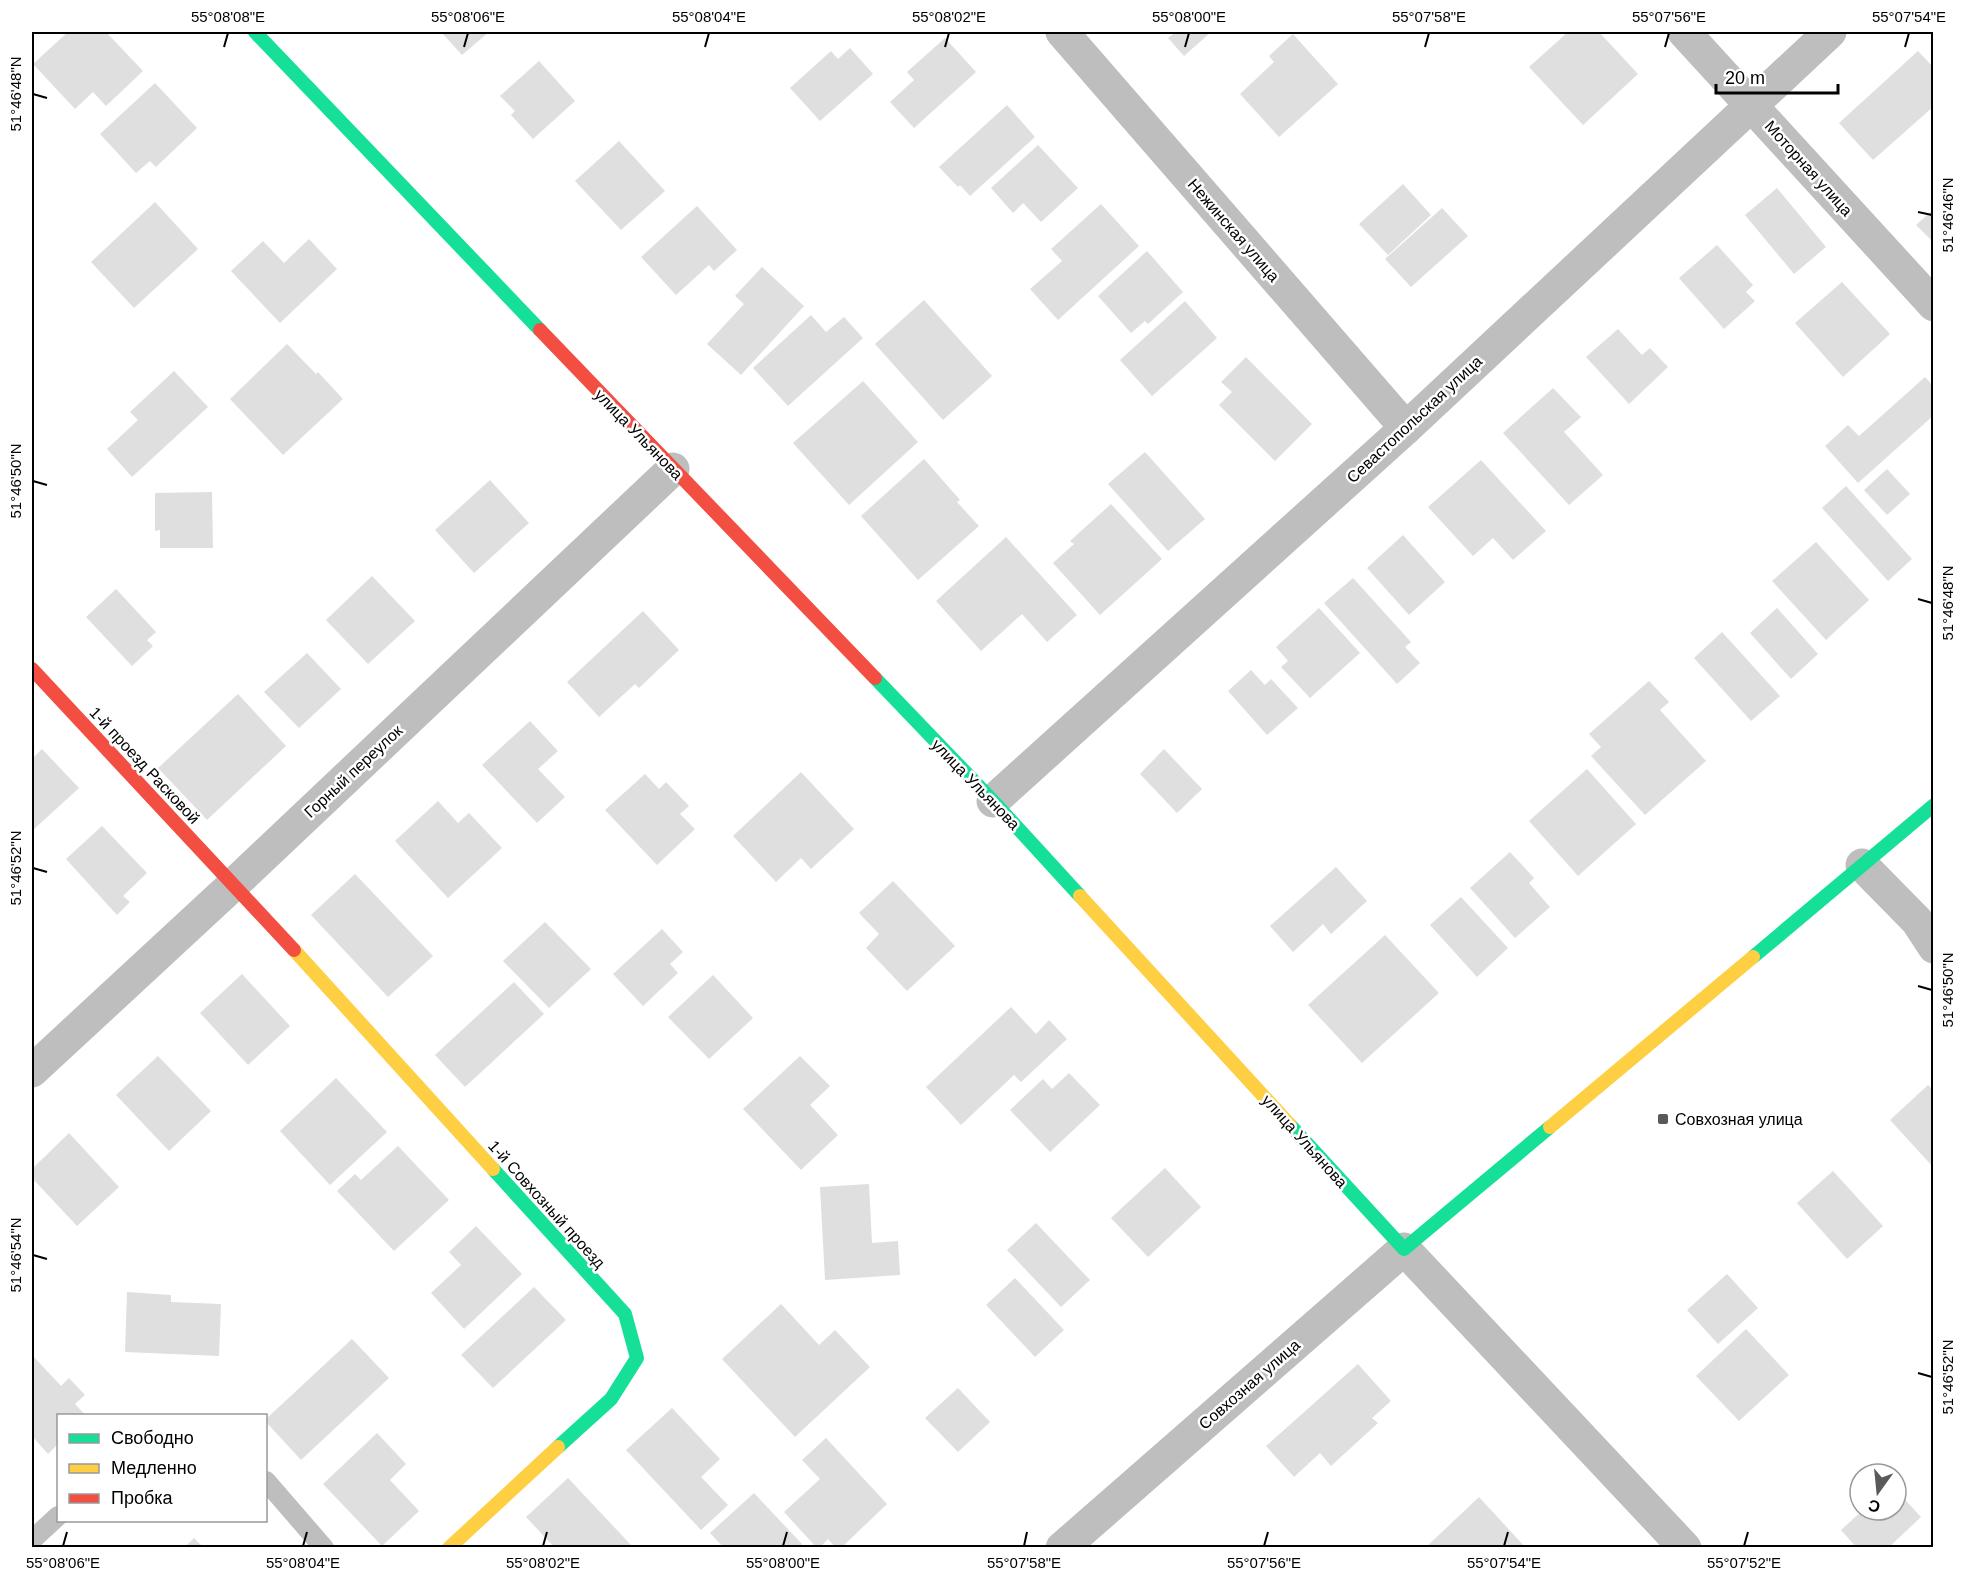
<svg xmlns="http://www.w3.org/2000/svg" width="1965" height="1579" font-family="Arial,sans-serif">
  <rect width="100%" height="100%" fill="#fff"/>
  <g fill="#dfdfdf">
    <polygon points="68,32 106,32 143,71 106,106 93,92 75,109 33,64"/>
    <polygon points="441,32 489,32 462,55"/>
    <polygon points="1176,32 1211,32 1184,56 1168,38"/>
    <polygon points="1568,32 1599,32 1638,74 1583,125 1529,67"/>
    <polygon points="1293,34 1338,84 1279,137 1240,94 1274,62 1269,56"/>
    <polygon points="945,38 976,72 914,128 890,102 914,80 907,72"/>
    <polygon points="850,48 873,74 820,121 790,88 831,51 838,59"/>
    <polygon points="1918,51 1934,68 1934,106 1873,160 1839,123"/>
    <polygon points="539,61 575,101 533,139 511,115 515,111 500,96"/>
    <polygon points="155,83 197,128 156,167 150,161 136,173 100,134"/>
    <polygon points="1007,105 1035,137 970,196 960,185 958,187 939,167"/>
    <polygon points="619,141 665,191 621,230 575,181"/>
    <polygon points="1038,145 1078,188 1041,222 1023,203 1013,213 991,188"/>
    <polygon points="1403,184 1431,215 1388,255 1359,224"/>
    <polygon points="1777,188 1826,247 1794,274 1745,215"/>
    <polygon points="155,202 198,249 134,308 91,262"/>
    <polygon points="1101,204 1139,246 1058,320 1030,289 1062,261 1051,249"/>
    <polygon points="697,206 737,250 714,271 709,265 676,295 641,257"/>
    <polygon points="1442,208 1468,236 1411,287 1385,259"/>
    <polygon points="1934,209 1934,243 1916,225"/>
    <polygon points="309,239 337,269 280,323 231,271 263,241 284,263"/>
    <polygon points="1717,245 1753,285 1746,292 1755,301 1724,329 1679,278"/>
    <polygon points="1147,251 1183,292 1148,324 1145,321 1131,333 1098,296"/>
    <polygon points="762,267 804,306 741,375 707,344 744,304 735,296"/>
    <polygon points="1842,282 1890,334 1843,377 1795,323"/>
    <polygon points="924,300 992,376 943,420 875,344"/>
    <polygon points="1185,301 1217,338 1152,396 1120,360"/>
    <polygon points="811,315 826,332 844,317 863,338 788,406 753,368"/>
    <polygon points="1618,329 1642,355 1650,348 1668,367 1629,404 1586,357"/>
    <polygon points="287,344 316,374 318,372 343,399 283,455 230,399"/>
    <polygon points="1246,357 1312,424 1275,461 1219,405 1232,392 1221,382"/>
    <polygon points="174,371 208,407 132,477 107,449 138,420 130,412"/>
    <polygon points="1925,377 1934,387 1934,415 1858,483 1825,446 1848,425 1859,436"/>
    <polygon points="863,381 918,442 849,505 793,443"/>
    <polygon points="1553,388 1581,417 1564,432 1603,475 1569,505 1503,433"/>
    <polygon points="1145,452 1205,519 1168,551 1108,484"/>
    <polygon points="924,459 960,500 957,502 979,526 918,580 861,516"/>
    <polygon points="1481,460 1546,531 1513,560 1493,538 1473,556 1428,507"/>
    <polygon points="1887,469 1910,494 1887,515 1864,490"/>
    <polygon points="490,480 529,523 474,573 435,530"/>
    <polygon points="1846,486 1912,559 1888,581 1822,508"/>
    <polygon points="212,492 213,548 160,548 160,530 155,531 155,493"/>
    <polygon points="1111,504 1162,559 1100,615 1053,563 1074,544 1070,541"/>
    <polygon points="1403,535 1445,582 1409,615 1367,568"/>
    <polygon points="1006,537 1077,615 1047,642 1022,614 981,651 936,601"/>
    <polygon points="1816,542 1869,600 1826,640 1772,581"/>
    <polygon points="372,576 415,621 368,664 326,620"/>
    <polygon points="1353,578 1411,642 1405,647 1420,663 1397,684 1324,603"/>
    <polygon points="116,589 156,632 147,640 153,646 132,666 86,617"/>
    <polygon points="1319,608 1360,653 1310,698 1281,667 1288,661 1276,647"/>
    <polygon points="1777,608 1818,654 1791,679 1750,633"/>
    <polygon points="643,611 679,650 639,688 635,684 599,717 567,682"/>
    <polygon points="1722,632 1780,696 1751,721 1694,658"/>
    <polygon points="307,653 341,689 299,728 264,692"/>
    <polygon points="1251,670 1265,685 1271,679 1298,708 1267,735 1228,691"/>
    <polygon points="1649,681 1669,702 1660,710 1706,761 1645,815 1591,756 1601,747 1589,734"/>
    <polygon points="238,694 286,746 207,820 158,768"/>
    <polygon points="530,721 558,751 538,769 565,797 537,823 482,765"/>
    <polygon points="42,749 79,788 32,831 32,759"/>
    <polygon points="1164,749 1202,789 1177,813 1140,774"/>
    <polygon points="1587,769 1636,824 1578,876 1529,821"/>
    <polygon points="801,772 854,829 811,869 801,858 776,882 733,836"/>
    <polygon points="645,774 659,789 666,782 689,806 680,814 695,829 657,865 605,810"/>
    <polygon points="438,801 458,823 469,813 502,848 448,898 395,841"/>
    <polygon points="102,826 147,873 123,896 130,902 117,915 66,859"/>
    <polygon points="1510,852 1534,878 1529,883 1550,907 1515,938 1470,888"/>
    <polygon points="1336,867 1367,901 1331,934 1323,924 1293,952 1270,926"/>
    <polygon points="355,874 433,956 388,997 311,915"/>
    <polygon points="893,881 955,946 907,991 866,948 879,934 859,913"/>
    <polygon points="1461,897 1508,948 1477,977 1430,925"/>
    <polygon points="545,922 591,969 549,1008 503,961"/>
    <polygon points="662,929 683,952 670,964 678,973 643,1006 613,974"/>
    <polygon points="1385,935 1439,993 1362,1063 1308,1005"/>
    <polygon points="242,974 290,1026 248,1065 200,1013"/>
    <polygon points="713,975 753,1018 709,1059 668,1017"/>
    <polygon points="514,982 544,1014 465,1087 435,1055"/>
    <polygon points="1011,1007 1036,1034 1049,1020 1067,1039 1021,1082 1014,1075 961,1125 926,1087"/>
    <polygon points="158,1056 211,1111 169,1151 116,1095"/>
    <polygon points="800,1056 830,1086 810,1105 838,1135 801,1170 743,1109"/>
    <polygon points="1069,1073 1100,1105 1050,1152 1010,1110 1043,1079 1052,1089"/>
    <polygon points="336,1078 387,1132 330,1185 280,1131"/>
    <polygon points="1928,1085 1934,1091 1934,1168 1890,1120"/>
    <polygon points="69,1133 119,1187 77,1226 32,1178 32,1169"/>
    <polygon points="398,1146 449,1200 394,1251 337,1191 355,1174 361,1180"/>
    <polygon points="1165,1168 1201,1207 1148,1257 1111,1218"/>
    <polygon points="1833,1171 1883,1226 1847,1259 1797,1203"/>
    <polygon points="869,1184 872,1243 898,1241 900,1275 825,1280 820,1187"/>
    <polygon points="1036,1223 1090,1280 1061,1307 1007,1250"/>
    <polygon points="476,1226 522,1274 464,1329 431,1293 461,1265 449,1252"/>
    <polygon points="1727,1274 1758,1308 1718,1344 1687,1310"/>
    <polygon points="1015,1278 1064,1330 1035,1357 986,1305"/>
    <polygon points="534,1287 566,1320 493,1388 461,1355"/>
    <polygon points="127,1292 171,1295 171,1302 221,1304 219,1356 125,1352"/>
    <polygon points="781,1304 819,1345 835,1330 870,1367 795,1437 722,1359"/>
    <polygon points="1746,1329 1789,1375 1739,1421 1696,1376"/>
    <polygon points="352,1339 389,1378 301,1460 266,1422 266,1419"/>
    <polygon points="32,1355 61,1386 69,1378 85,1395 75,1404 86,1416 58,1416 58,1444 48,1454 32,1436"/>
    <polygon points="1358,1364 1391,1401 1372,1418 1378,1423 1331,1466 1320,1453 1294,1477 1266,1446"/>
    <polygon points="958,1388 990,1422 958,1452 925,1418"/>
    <polygon points="672,1408 720,1459 701,1477 728,1505 701,1530 626,1450"/>
    <polygon points="377,1433 406,1464 390,1480 419,1511 382,1546 323,1484"/>
    <polygon points="826,1438 887,1504 841,1548 836,1548 828,1539 819,1548 817,1548 784,1512 820,1479 802,1460"/>
    <polygon points="568,1478 631,1545 628,1548 555,1548 526,1517"/>
    <polygon points="1896,1490 1921,1517 1888,1548 1857,1548 1841,1530 1863,1510 1896,1510"/>
    <polygon points="754,1493 802,1544 799,1548 724,1548 710,1533"/>
    <polygon points="1479,1497 1526,1548 1425,1548"/>
    <polygon points="194,1538 204,1548 184,1548"/>
  </g>
  <g fill="none" stroke-linecap="round" stroke-linejoin="round">
    <g stroke="#bebebe" stroke-width="20">
      <polyline points="266,1481 324,1548"/>
      <polyline points="32,1540 58,1516"/>
    </g>
    <g stroke="#bebebe" stroke-width="33">
      <polyline points="1062,32 1406,428"/>
      <polyline points="1684,32 1934,305"/>
      <polyline points="993,801 1406,428 1830,32"/>
      <polyline points="1862,865 1917,921 1934,947"/>
      <polyline points="32,1071 234,884 673,469"/>
      <polyline points="1062,1548 1404,1249 1685,1548"/>
    </g>
    <g stroke="#16e098" stroke-width="14">
      <polyline points="255,32 540,330"/>
      <polyline points="875,678 993,801 1080,896"/>
      <polyline points="1753,957 1934,805"/>
      <polyline points="1290,1125 1404,1249 1550,1127"/>
      <polyline points="493,1169 625,1314 637,1358 611,1399 558,1447"/>
    </g>
    <g stroke="#ffcf43" stroke-width="14">
      <polyline points="1080,896 1290,1125"/>
      <polyline points="294,950 493,1169"/>
      <polyline points="1550,1127 1753,957"/>
      <polyline points="449,1548 558,1447"/>
    </g>
    <g stroke="#f24e42" stroke-width="14">
      <polyline points="540,330 875,678"/>
      <polyline points="32,669 294,950"/>
    </g>
  </g>
  <path fill="none" stroke="#000" stroke-width="2" d="M224 47 228 33M464 47 468 33M705 47 709 33M945 47 949 33M1185 47 1189 33M1425 47 1429 33M1665 47 1669 33M1905 47 1909 33M33 94 47 98M1918 212 1932 215M33 481 47 485M1918 599 1932 603M33 868 47 872M1918 986 1932 990M33 1255 47 1259M1918 1373 1932 1377M63 1546 67 1532M303 1546 307 1532M543 1546 547 1532M783 1546 787 1532M1024 1546 1027 1532M1264 1546 1268 1532M1504 1546 1508 1532M1744 1546 1748 1532"/>
  <rect fill="#595959" stroke="#fff" stroke-width="2" x="1657" y="1113" width="12" height="12" rx="3"/>
  <g text-anchor="middle" stroke-width="5" stroke-linejoin="round" paint-order="stroke">
    <g font-size="16" fill="#000" stroke="#fff">
      <text transform="translate(1809 168) rotate(48)" y="6">Моторная улица</text>
      <text transform="translate(1234 230) rotate(49)" y="6">Нежинская улица</text>
      <text transform="translate(1414 419) rotate(-43)" y="6">Севастопольская улица</text>
      <text transform="translate(639 434) rotate(46)" y="6">улица Ульянова</text>
      <text transform="translate(145 765) rotate(47)" y="6">1-й проезд Расковой</text>
      <text transform="translate(353 771) rotate(-43)" y="6">Горный переулок</text>
      <text transform="translate(976 784) rotate(46)" y="6">улица Ульянова</text>
      <text transform="translate(1305 1141) rotate(48)" y="6">улица Ульянова</text>
      <text transform="translate(547 1204) rotate(48)" y="6">1-й Совхозный проезд</text>
      <text transform="translate(1249 1384) rotate(-41)" y="6">Совхозная улица</text>
    </g>
    <g font-size="16" fill="#000" stroke="#fff" text-anchor="start">
      <text x="1675" y="1125">Совхозная улица</text>
    </g>
  </g>
  <rect width="1965" height="1579" fill="none" stroke="#ffffff" stroke-width="66"/>
  <rect x="57" y="1414" width="210" height="108" fill="#ffffff" stroke="#999999" stroke-width="1.5"/>
  <rect x="69" y="1434" width="30" height="9" fill="#16e098" stroke="#999999" stroke-width="1.5"/>
  <text x="111" y="1444" font-size="18" fill="#000000">Свободно</text>
  <rect x="69" y="1464" width="30" height="9" fill="#ffcf43" stroke="#999999" stroke-width="1.5"/>
  <text x="111" y="1474" font-size="18" fill="#000000">Медленно</text>
  <rect x="69" y="1494" width="30" height="9" fill="#f24e42" stroke="#999999" stroke-width="1.5"/>
  <text x="111" y="1504" font-size="18" fill="#000000">Пробка</text>
  <g transform="translate(1878 1492) rotate(195)"><circle r="28" fill="#ffffff" stroke="#999999" stroke-width="1.5"/>
  <path d="M0-4.5L10 22L0 15L-10 22Z" fill="#595959"/>
  <text y="-9" font-size="16" font-weight="bold" text-anchor="middle" fill="#000000">С</text>
  </g>
  <path d="M1716 84v9h122v-9" fill="none" stroke="#000000" stroke-width="3"/>
  <text x="1725" y="84" font-size="18" fill="#000000" stroke="#ffffff" stroke-width="4.5" paint-order="stroke">20 m</text>
  <rect x="33" y="33" width="1899" height="1513" fill="none" stroke="#000" stroke-width="2"/>
  <g font-size="15" text-anchor="middle" fill="#000">
    <text x="228" y="22">55°08'08"E</text>
    <text x="468" y="22">55°08'06"E</text>
    <text x="709" y="22">55°08'04"E</text>
    <text x="949" y="22">55°08'02"E</text>
    <text x="1189" y="22">55°08'00"E</text>
    <text x="1429" y="22">55°07'58"E</text>
    <text x="1669" y="22">55°07'56"E</text>
    <text x="1909" y="22">55°07'54"E</text>
    <text transform="translate(16 94) rotate(-90)" y="5">51°46'48"N</text>
    <text transform="translate(1948 215) rotate(-90)" y="5">51°46'46"N</text>
    <text transform="translate(16 481) rotate(-90)" y="5">51°46'50"N</text>
    <text transform="translate(1948 603) rotate(-90)" y="5">51°46'48"N</text>
    <text transform="translate(16 868) rotate(-90)" y="5">51°46'52"N</text>
    <text transform="translate(1948 990) rotate(-90)" y="5">51°46'50"N</text>
    <text transform="translate(16 1255) rotate(-90)" y="5">51°46'54"N</text>
    <text transform="translate(1948 1377) rotate(-90)" y="5">51°46'52"N</text>
    <text x="63" y="1568">55°08'06"E</text>
    <text x="303" y="1568">55°08'04"E</text>
    <text x="543" y="1568">55°08'02"E</text>
    <text x="783" y="1568">55°08'00"E</text>
    <text x="1024" y="1568">55°07'58"E</text>
    <text x="1264" y="1568">55°07'56"E</text>
    <text x="1504" y="1568">55°07'54"E</text>
    <text x="1744" y="1568">55°07'52"E</text>
  </g>
</svg>
